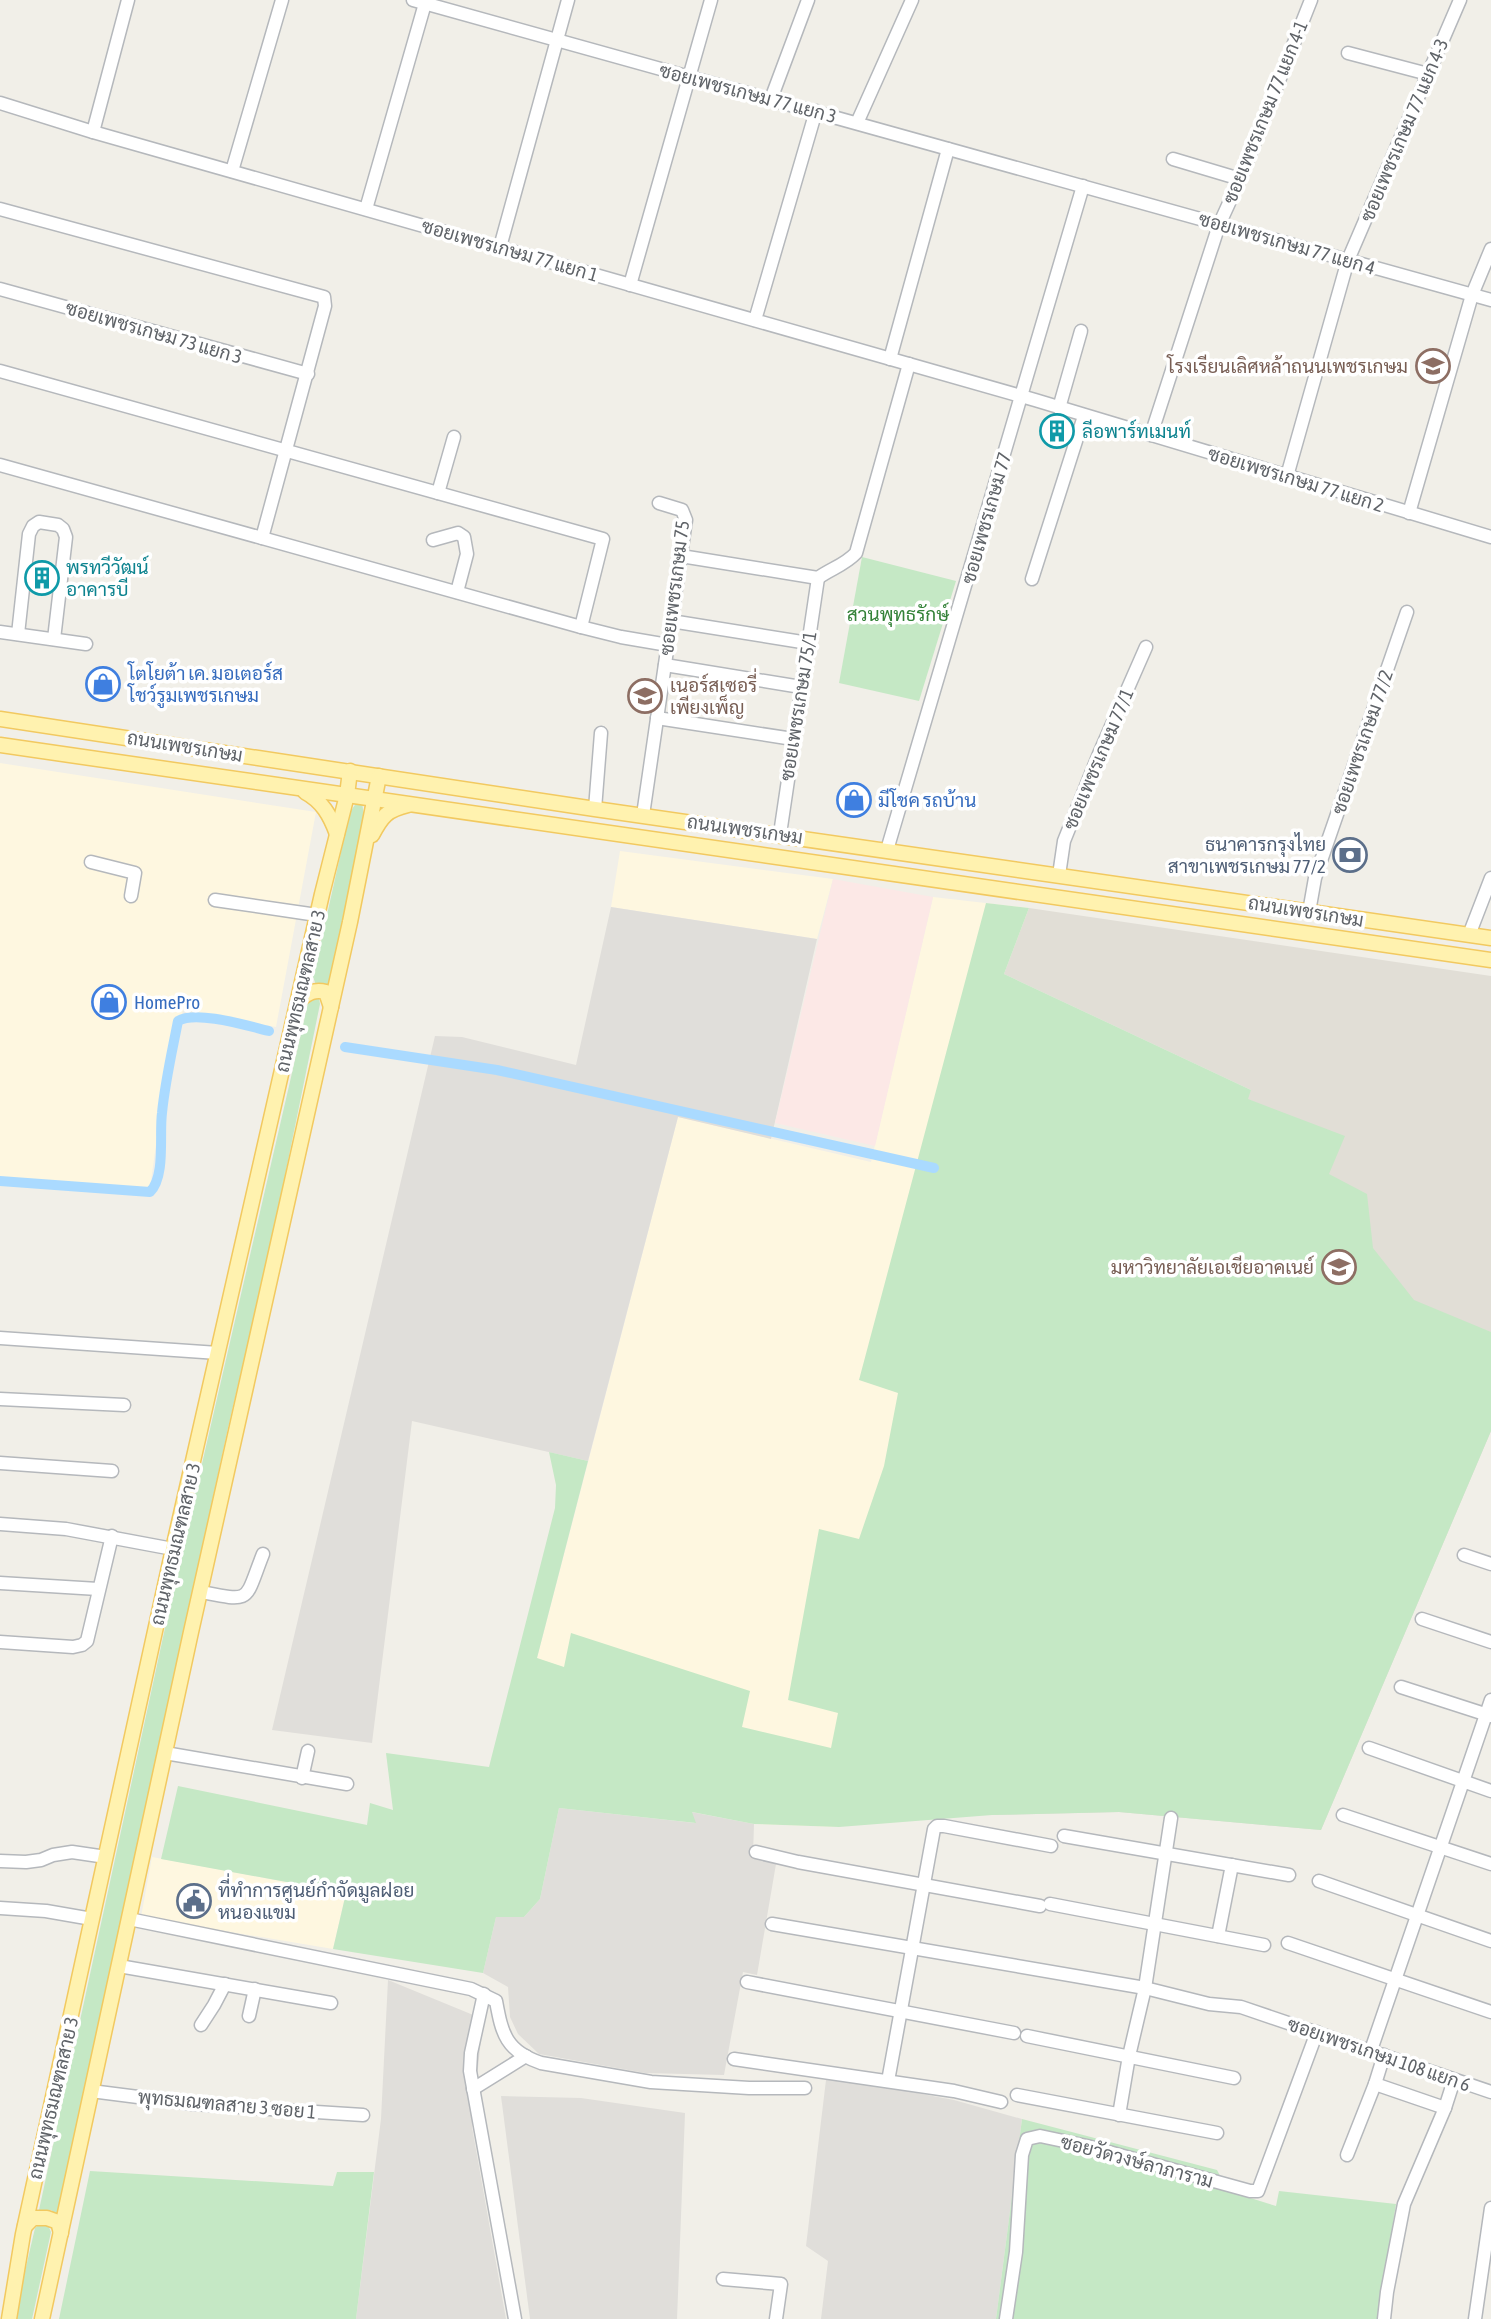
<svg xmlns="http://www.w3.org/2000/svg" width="1491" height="2319" font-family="'Asap Condensed',Sarabun,sans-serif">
  <rect width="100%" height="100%" fill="#f1efe8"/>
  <g fill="#fef7e0">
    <polygon points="0,763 316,812 276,1027 183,1010 161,1109 150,1188 0,1184"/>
    <polygon points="620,851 833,879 817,939 611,907"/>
    <polygon points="933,897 1029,908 1004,973 839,1827 754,1824 537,1658 678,1117 871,1162"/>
    <polygon points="152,1857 346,1893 333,1949 141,1917"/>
  </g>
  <g fill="#e0deda">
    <polygon points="611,907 817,939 771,1139 678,1117 588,1461 412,1421 372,1743 272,1730 435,1036 462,1037 576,1065"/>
    <polygon points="559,1808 695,1823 691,1812 754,1824 753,1855 776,1864 757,1975 743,1972 724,2075 645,2073 539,2054 518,2034 510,2017 508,1987 483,1973 496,1917 524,1917 540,1899"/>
    <polygon points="388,1980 483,2019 472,2127 506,2319 356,2319 381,2119"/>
    <polygon points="826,2080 853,2081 954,2100 1022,2119 996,2319 821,2319 828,2261 806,2246"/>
    <polygon points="501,2096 581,2098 685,2113 677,2319 530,2319"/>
  </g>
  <polygon fill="#e1ded6" points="1029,908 1491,976 1491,1431 1321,1830 1119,1812 992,1815 1244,1103 1251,1090 1004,974"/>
  <polygon fill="#fce8e6" points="833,879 933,897 875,1146 775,1123"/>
  <g fill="#c5e8c5">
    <polygon points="862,557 956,581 919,701 839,683"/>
    <polygon points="357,802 362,803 364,815 329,985 316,985 313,977 350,812"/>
    <polygon points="986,903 1029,908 1004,974 1251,1090 1248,1099 1345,1136 1329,1174 1367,1194 1373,1248 1414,1300 1491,1332 1491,1431 1321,1830 1119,1812 992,1815 839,1827 754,1824 692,1812 696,1823 559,1808 540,1899 524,1917 496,1917 483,1973 333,1949 346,1893 161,1859 178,1786 367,1825 370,1803 393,1810 386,1753 489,1767 555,1508 556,1485 549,1452 588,1461 537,1658 564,1667 571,1633 750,1691 742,1727 831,1748 838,1713 788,1700 819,1529 859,1539 884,1466 898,1393 859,1380"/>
    <polygon points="314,995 319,998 320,1004 272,1239 228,1428 57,2215 51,2210 39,2210 178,1568 309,999"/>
    <polygon points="1022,2119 1217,2170 1228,2191 1276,2206 1279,2191 1396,2204 1378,2319 996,2319"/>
    <polygon points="90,2171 333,2186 337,2172 374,2172 356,2319 59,2319"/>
    <polygon points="41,2223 47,2223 51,2232 32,2319 14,2319 35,2228"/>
  </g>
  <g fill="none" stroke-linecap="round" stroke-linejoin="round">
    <g stroke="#aadaff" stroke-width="10">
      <polyline points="345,1047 497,1070 934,1168"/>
      <path d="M0 1181 150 1192C166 1176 159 1134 162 1113 165 1082 172 1052 178 1021 196 1010 248 1026 269 1031"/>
    </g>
    <g stroke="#b5b8bc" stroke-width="15">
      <g id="minor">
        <polyline points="413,0 1491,300"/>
        <polyline points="1348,53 1428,74"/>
        <polyline points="771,99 808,0"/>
        <polyline points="0,103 93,132 1035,400 1491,537"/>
        <polyline points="857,123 912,0"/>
        <polyline points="93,132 128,0"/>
        <polyline points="1173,159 1240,179"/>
        <polyline points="232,171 282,0"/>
        <polyline points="0,209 324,297 325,306 262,538"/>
        <polyline points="366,209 426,0"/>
        <polyline points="500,247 568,0"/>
        <polyline points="630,285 711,0"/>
        <polyline points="0,289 308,374"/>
        <polyline points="755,320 816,111"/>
        <polyline points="890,359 948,149"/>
        <polyline points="0,371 603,539 581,627"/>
        <polyline points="1059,408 1081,331"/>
        <polyline points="1151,435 1219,225 1240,179 1311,0"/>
        <polyline points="0,465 581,627 621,637 668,645"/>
        <polyline points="1287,476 1348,260 1460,0"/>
        <polyline points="438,493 454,437"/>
        <polyline points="1409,513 1472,295 1491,249"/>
        <polyline points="433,540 458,533 464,537 467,554 457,592"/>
        <polyline points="681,556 818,578"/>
        <path d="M818 578C830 569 845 565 856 553L909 364"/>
        <polyline points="1032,579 1084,416"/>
        <polyline points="671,621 808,643"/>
        <polyline points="0,632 86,644"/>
        <polyline points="18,634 29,534 33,526 39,522 58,525 63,529 66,537 54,639"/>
        <polyline points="665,665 801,687"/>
        <polyline points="657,718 793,739"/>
        <polyline points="595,809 601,733"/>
        <polyline points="643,815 686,520 682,510 659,503"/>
        <polyline points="780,834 818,578"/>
        <polyline points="887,850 1083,186"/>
        <polyline points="91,862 135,873 131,896"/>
        <polyline points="1059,875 1064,841 1099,754 1146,647"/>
        <polyline points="215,900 317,915"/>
        <polyline points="1309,912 1315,878 1407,612"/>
        <polyline points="1469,935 1491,878"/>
        <polyline points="0,1338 218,1353"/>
        <polyline points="0,1399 124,1405"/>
        <polyline points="0,1463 112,1471"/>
        <polyline points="0,1524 66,1529 173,1549"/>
        <polyline points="1464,1555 1491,1564"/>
        <polyline points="0,1583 98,1589"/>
        <path d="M201 1592C253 1602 244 1602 263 1554"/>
        <polyline points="1422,1619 1491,1642"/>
        <polyline points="0,1642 73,1647 82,1645 87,1641 112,1536"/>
        <polyline points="1401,1687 1491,1716"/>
        <polyline points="1369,1748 1491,1791"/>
        <polyline points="165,1753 347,1784"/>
        <polyline points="302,1778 308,1751"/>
        <polyline points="1343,1815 1491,1864"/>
        <polyline points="1064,1836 1289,1875"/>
        <polyline points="756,1852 798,1862 1040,1906"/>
        <polyline points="0,1861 26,1862 41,1860 53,1855 72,1852 106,1857"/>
        <polyline points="1319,1881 1491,1941"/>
        <polyline points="1050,1904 1264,1945"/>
        <polyline points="0,1908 46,1911 92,1919"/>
        <path d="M129 1919 471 1989 496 2001C502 2034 506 2051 541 2063L651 2082 749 2088H805"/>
        <polyline points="772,1924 1145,1988 1209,2004 1241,2007 1491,2092"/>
        <polyline points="1218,1936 1232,1865"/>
        <polyline points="1288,1943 1491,2012"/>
        <polyline points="119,1966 331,2003"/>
        <polyline points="747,1982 1014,2033"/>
        <polyline points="484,1994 471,2053 470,2071 515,2319"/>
        <polyline points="249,2016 255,1989"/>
        <polyline points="201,2025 214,2005 225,1984"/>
        <polyline points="1027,2036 1234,2078"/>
        <polyline points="1371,2050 1491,1700"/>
        <polyline points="734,2059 954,2091 1001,2102"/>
        <polyline points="888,2081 934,1829 937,1826 944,1826 1051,1846"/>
        <polyline points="1375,2084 1445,2108"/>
        <polyline points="473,2089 526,2056"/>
        <polyline points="91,2091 193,2104 363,2115"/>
        <polyline points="1017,2095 1217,2133"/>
        <polyline points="1119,2115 1129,2056 1145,1988 1171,1818"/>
        <polyline points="1347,2155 1375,2084 1384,2055"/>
        <polyline points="723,2279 781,2284 776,2319"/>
        <polyline points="1006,2319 1016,2252 1022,2155 1027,2139 1040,2136 1087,2146 1250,2191 1258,2191 1317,2032"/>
        <polyline points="1384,2319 1387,2292 1404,2204 1445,2108 1454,2080"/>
        <polyline points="1475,2319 1491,2208"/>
      </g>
    </g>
    <g stroke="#f2c960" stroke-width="17">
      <g id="major">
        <polyline points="0,719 595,809 1491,938"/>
        <polyline points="0,745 1491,960"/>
        <path d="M305 792C322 801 330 815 337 834"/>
        <path d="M372 835C382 816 387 810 408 805"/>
        <path d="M299 1000C308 993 314 989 326 992L331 1007"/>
        <polyline points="25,2226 33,2218 47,2218 58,2222 61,2233"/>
        <polyline points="9,2319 23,2234 173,1549 322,894 347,795 350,771"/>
        <polyline points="42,2319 191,1632 350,922 379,776"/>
      </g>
    </g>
    <use href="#minor" stroke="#fff" stroke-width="12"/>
    <use href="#major" stroke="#fff2af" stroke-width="14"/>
  </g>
  <defs>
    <g id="school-ring" transform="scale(1.75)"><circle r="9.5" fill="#fff" stroke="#8d6e63" stroke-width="1.5"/><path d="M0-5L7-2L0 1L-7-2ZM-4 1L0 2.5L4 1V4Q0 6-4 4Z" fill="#8d6e63"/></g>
    <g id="building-ring" transform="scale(1.75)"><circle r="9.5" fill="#fff" stroke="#0f9aa8" stroke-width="1.5"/><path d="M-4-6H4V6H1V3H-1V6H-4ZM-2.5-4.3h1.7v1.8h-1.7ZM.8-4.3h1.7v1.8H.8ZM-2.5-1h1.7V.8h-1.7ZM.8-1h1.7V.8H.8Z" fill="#0f9aa8"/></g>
    <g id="shop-ring" transform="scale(1.75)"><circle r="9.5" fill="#fff" stroke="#3f7fe0" stroke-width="1.5"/><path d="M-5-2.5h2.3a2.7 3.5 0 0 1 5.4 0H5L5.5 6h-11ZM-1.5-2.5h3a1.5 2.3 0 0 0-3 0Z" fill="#3f7fe0"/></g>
    <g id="bank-ring" transform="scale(1.75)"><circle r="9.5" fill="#fff" stroke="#5c6f8a" stroke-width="1.5"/><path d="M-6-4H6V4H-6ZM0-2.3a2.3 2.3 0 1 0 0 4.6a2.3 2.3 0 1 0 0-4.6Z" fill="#5c6f8a"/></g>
    <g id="university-ring" transform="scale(1.75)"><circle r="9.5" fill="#fff" stroke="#8d6e63" stroke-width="1.5"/><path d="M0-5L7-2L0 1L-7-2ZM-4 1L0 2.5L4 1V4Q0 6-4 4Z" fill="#8d6e63"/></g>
    <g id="civic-ring" transform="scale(1.75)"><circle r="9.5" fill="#fff" stroke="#5c6f8a" stroke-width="1.5"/><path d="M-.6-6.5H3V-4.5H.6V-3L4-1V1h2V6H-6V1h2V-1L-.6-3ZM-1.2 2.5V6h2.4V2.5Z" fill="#5c6f8a"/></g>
  </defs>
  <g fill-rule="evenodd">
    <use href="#school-ring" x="1433" y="366"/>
    <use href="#building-ring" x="1057" y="431"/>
    <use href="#building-ring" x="42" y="578"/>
    <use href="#shop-ring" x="103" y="684"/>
    <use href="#school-ring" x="645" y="696"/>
    <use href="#shop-ring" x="854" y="800"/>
    <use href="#bank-ring" x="1350" y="855"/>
    <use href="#shop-ring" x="109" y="1002"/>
    <use href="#university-ring" x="1339" y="1267"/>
    <use href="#civic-ring" x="194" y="1901"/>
  </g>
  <g text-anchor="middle" stroke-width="7" stroke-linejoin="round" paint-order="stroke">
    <g font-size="19" fill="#5f6368" stroke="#fff">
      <text transform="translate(748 93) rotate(15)" y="7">ซอยเพชรเกษม 77 แยก 3</text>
      <text transform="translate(1265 112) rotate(-68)" y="7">ซอยเพชรเกษม 77 แยก 4-1</text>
      <text transform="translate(1404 130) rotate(-67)" y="7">ซอยเพชรเกษม 77 แยก 4-3</text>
      <text transform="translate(1287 243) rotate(16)" y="7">ซอยเพชรเกษม 77 แยก 4</text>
      <text transform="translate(510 250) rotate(16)" y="7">ซอยเพชรเกษม 77 แยก 1</text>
      <text transform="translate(154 332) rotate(16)" y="7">ซอยเพชรเกษม 73 แยก 3</text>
      <text transform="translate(1296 479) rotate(17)" y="7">ซอยเพชรเกษม 77 แยก 2</text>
      <text transform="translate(986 518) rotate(-74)" y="7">ซอยเพชรเกษม 77</text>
      <text transform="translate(674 588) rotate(-83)" y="7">ซอยเพชรเกษม 75</text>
      <text transform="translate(798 706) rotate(-81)" y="7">ซอยเพชรเกษม 75/1</text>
      <text transform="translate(1362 742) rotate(-71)" y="7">ซอยเพชรเกษม 77/2</text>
      <text transform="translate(185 746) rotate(9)" y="7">ถนนเพชรเกษม</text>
      <text transform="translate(1098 759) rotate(-67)" y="7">ซอยเพชรเกษม 77/1</text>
      <text transform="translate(745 829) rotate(8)" y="7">ถนนเพชรเกษม</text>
      <text transform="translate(1306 911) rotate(9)" y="7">ถนนเพชรเกษม</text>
      <text transform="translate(300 991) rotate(-77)" y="7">ถนนพุทธมณฑลสาย 3</text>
      <text transform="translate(175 1544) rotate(-77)" y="7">ถนนพุทธมณฑลสาย 3</text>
      <text transform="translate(1379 2054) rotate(19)" y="7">ซอยเพชรเกษม 108 แยก 6</text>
      <text transform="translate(53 2098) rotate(-77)" y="7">ถนนพุทธมณฑลสาย 3</text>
      <text transform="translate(227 2104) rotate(5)" y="7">พุทธมณฑลสาย 3 ซอย 1</text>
      <text transform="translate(1137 2161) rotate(15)" y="7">ซอยวัดวงษ์ลาภาราม</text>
    </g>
    <g font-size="19" fill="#785e54" stroke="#fff" text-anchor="end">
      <text x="1408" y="373">โรงเรียนเลิศหล้าถนนเพชรเกษม</text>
      <text x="670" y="692" text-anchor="start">เนอร์สเซอรี่<tspan x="670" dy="22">เพียงเพ็ญ</tspan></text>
      <text x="1314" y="1274">มหาวิทยาลัยเอเชียอาคเนย์</text>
    </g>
    <g font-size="19" fill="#0d838f" stroke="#fff" text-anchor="start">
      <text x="1082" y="438">ลีอพาร์ทเมนท์</text>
      <text x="66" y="574">พรทวีวัฒน์<tspan x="66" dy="22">อาคารบี</tspan></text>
    </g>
    <g font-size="19" fill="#348238" stroke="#fff">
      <text x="898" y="621">สวนพุทธรักษ์</text>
    </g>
    <g font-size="19" fill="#366cbe" stroke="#fff" text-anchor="start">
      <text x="128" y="680">โตโยต้า เค. มอเตอร์ส<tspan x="128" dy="22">โชว์รูมเพชรเกษม</tspan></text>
      <text x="878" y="807">มีโชค รถบ้าน</text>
      <text x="134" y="1009">HomePro</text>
    </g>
    <g font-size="19" fill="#4e5e75" stroke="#fff" text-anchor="end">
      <text x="1326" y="851">ธนาคารกรุงไทย<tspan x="1326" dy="22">สาขาเพชรเกษม 77/2</tspan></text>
      <text x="218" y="1897" text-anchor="start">ที่ทำการศูนย์กำจัดมูลฝอย<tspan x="218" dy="22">หนองแขม</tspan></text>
    </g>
  </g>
</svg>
